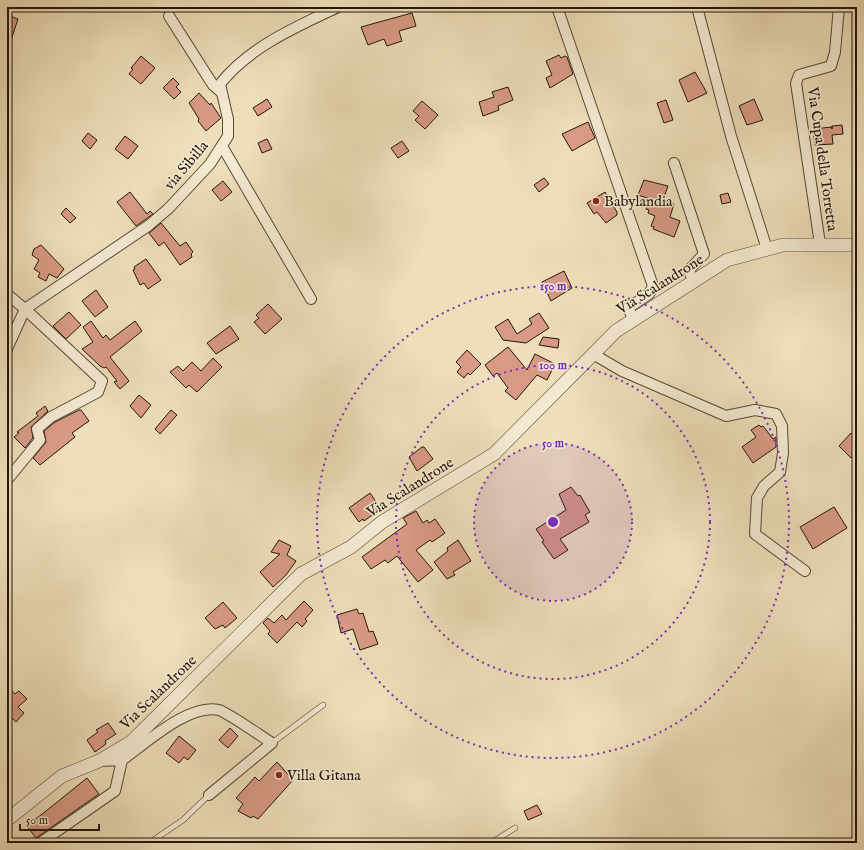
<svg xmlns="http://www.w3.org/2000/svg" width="864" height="850" font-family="'IM FELL English',serif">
  <rect width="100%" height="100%" fill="#eedfba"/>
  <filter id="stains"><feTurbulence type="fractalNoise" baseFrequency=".005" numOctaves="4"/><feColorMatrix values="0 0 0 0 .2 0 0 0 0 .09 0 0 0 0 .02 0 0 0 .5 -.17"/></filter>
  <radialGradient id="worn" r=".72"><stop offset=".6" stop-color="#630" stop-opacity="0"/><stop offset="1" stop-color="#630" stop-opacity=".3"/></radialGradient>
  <g fill="#d89a84" stroke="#23160b">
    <polygon points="412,13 416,26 399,31 402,41 387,46 384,39 368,45 361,27"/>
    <polygon points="7,15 18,19 8,49 7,49"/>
    <polygon points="559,55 561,58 565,56 567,57 573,74 550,88 546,78 552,75 546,61"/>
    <polygon points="141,56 155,68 141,84 129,74 133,69 131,68"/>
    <polygon points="695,72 707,93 688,102 679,80"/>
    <polygon points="173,78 179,84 176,87 181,92 174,99 163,88"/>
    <polygon points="508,87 513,100 498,106 499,110 483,116 479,102 494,97 492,92"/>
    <polygon points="199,93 210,105 211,103 221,118 206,131 198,121 199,119 189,103"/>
    <polygon points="267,99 272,107 258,116 253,108"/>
    <polygon points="754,99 763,120 747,125 739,106"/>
    <polygon points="666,100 673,120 664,123 657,103"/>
    <polygon points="422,101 438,115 425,129 415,120 419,116 413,111"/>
    <polygon points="588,122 595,138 572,151 562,134"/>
    <polygon points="842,125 843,134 832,135 833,144 815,145 813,129 832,127 832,129 832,126"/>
    <polygon points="88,133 97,140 90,149 82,141"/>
    <polygon points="125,136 138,146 128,159 115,149"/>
    <polygon points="267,139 272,149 262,153 258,143"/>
    <polygon points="402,141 409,151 398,158 391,148"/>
    <polygon points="544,178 549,184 539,192 534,185"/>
    <polygon points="644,180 668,186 663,200 674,204 670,217 680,221 674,237 653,229 654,227 651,226 655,216 648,213 649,210 646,209 650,199 638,195"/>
    <polygon points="223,181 232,192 221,201 212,190"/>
    <polygon points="130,192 147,214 150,211 153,214 136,226 117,202"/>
    <polygon points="605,192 617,212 617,215 606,223 597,212 594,214 587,203"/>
    <polygon points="728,193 731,202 722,204 720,195"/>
    <polygon points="66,208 76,218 70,223 61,214"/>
    <polygon points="161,223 180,246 186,242 193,252 191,254 192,257 180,265 164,242 159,246 149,233"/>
    <polygon points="41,245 64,269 57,278 49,274 46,281 38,277 40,273 34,269 39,260 32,255 34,249"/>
    <polygon points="146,259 161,280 148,289 144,283 140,285 133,270 135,269 134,267"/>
    <polygon points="564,271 572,288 551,301 542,282"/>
    <polygon points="96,290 108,307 95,317 82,301"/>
    <polygon points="268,304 282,319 265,334 254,322 259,318 256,315"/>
    <polygon points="69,312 81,325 66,339 53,326"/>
    <polygon points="539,313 549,328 526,343 503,340 495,327 508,319 517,334 532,324 529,319"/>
    <polygon points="91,321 103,338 106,335 110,340 135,321 142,331 110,357 129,381 120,389 114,382 117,381 106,367 104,368 100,366 82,349 93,342 83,327"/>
    <polygon points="230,326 239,339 216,354 207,343"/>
    <polygon points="543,337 559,339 558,348 539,345"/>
    <polygon points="508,347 527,370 535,354 555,364 547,380 537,375 516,400 505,391 508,388 497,373 493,376 485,365"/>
    <polygon points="467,350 481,364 470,375 468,373 464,378 457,372 461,367 456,362"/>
    <polygon points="213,358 222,367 197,392 189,385 186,388 170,372 178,366 183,371 192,362 201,371"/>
    <polygon points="139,395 151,405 141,418 130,406"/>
    <polygon points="45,406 48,411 31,427 33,438 25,448 14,437 19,433 17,432 38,416 36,413"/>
    <polygon points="79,410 81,410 89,421 72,433 75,437 40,465 33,458 46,442 44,431 55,422"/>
    <polygon points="171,410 177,415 160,434 155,429"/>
    <polygon points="759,425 761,427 763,426 773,439 776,437 776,447 753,463 742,447 756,437 751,430"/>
    <polygon points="851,433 857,439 857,451 851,458 839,446"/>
    <polygon points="422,447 424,447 433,459 417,471 409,457"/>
    <polygon points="571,487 578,496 580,495 590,512 585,515 589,522 560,539 568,550 554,559 542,542 544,541 536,529 566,510 559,494"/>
    <polygon points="370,493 381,509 364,521 363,519 359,522 349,508"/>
    <polygon points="834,507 847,528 813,549 800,527"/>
    <polygon points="416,511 423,523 427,520 429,523 435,519 445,533 432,542 430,540 416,550 433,570 418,582 397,556 388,563 385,560 371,569 362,557 407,524 403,518"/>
    <polygon points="279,540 291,546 287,555 296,561 286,575 273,587 260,572 280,554 271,552"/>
    <polygon points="458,540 471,561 453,572 455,575 447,579 434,562 448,551 447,548"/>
    <polygon points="304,601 313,610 305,619 307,621 302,627 297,622 277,643 268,634 270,631 263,623 268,618 274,623 282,615 286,620"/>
    <polygon points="223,602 237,618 225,628 223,625 215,629 205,618"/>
    <polygon points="357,609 359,614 363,613 369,632 373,631 378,644 360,650 353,629 341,633 337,615"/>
    <polygon points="7,686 15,694 19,691 27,699 18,707 24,713 16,722 7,713"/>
    <polygon points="108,723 116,734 105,741 106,744 95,752 87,740 98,732 96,730"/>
    <polygon points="230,728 238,736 228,748 219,740"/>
    <polygon points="179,736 196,750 188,760 184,757 179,763 166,753"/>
    <polygon points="277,762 293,780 258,819 253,816 251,818 238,811 243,804 236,798 255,777 259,781"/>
    <polygon points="87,778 99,794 36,838 26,825 41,815"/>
    <polygon points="537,805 542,814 528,820 524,811"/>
  </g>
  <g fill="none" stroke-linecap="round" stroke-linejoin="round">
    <g stroke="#564837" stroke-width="6">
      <g id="service">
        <polyline points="272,743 323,705"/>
        <polyline points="149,843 183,820 209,795"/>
        <polyline points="491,843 515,828"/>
      </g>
    </g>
    <g stroke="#564837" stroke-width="12">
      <g id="minor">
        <polyline points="557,7 653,286 649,294 628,308 634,320"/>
        <polyline points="697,7 731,136 767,249"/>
        <polyline points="169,16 213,85 221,92"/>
        <polyline points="222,146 311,299"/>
        <polyline points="674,163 704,254 689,270 693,282"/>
        <polyline points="820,244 796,83 799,75 831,66 835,52 839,7"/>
        <path d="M7 294 25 309 148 226 168 209 210 164 228 136V119L220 84C249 47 296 27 338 7"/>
        <polyline points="7,349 25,309 102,381 98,392 51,417 37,429 40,440 7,480"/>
        <polyline points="593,354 622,371 726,416 755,410 776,414 782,426 783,453 780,472 764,486 757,498 755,534 805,571"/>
        <path d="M122 760C146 743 189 703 219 710 228 713 261 736 272 743L209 795"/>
        <polyline points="40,843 115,791 122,760 99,761"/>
      </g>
    </g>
    <g stroke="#564837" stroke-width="14">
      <polyline id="tertiary" points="7,820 62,776 99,761 131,742 301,574 351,547 382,522 494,454 616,331 727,260 783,245 857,245"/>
    </g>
    <use href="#service" stroke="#f4ead2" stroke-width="5"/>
    <use href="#minor" stroke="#f4ead2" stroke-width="10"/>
    <use href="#tertiary" stroke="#f4ead2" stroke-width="13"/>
  </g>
  <circle cx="553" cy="522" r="79" fill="#7b2cbf" fill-opacity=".12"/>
  <g fill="none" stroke="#7b2cbf" stroke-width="2" stroke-dasharray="2 4">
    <circle cx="553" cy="522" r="79"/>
    <circle cx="553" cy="522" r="157"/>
    <circle cx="553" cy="522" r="236"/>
  </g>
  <g fill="#8f2418" stroke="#f4ead2" stroke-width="1.5">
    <circle cx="596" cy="201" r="4"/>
    <circle cx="279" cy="775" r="4"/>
  </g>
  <g text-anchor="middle" stroke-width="3" stroke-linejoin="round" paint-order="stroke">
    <g font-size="15" fill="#23160b" stroke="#f4ead2">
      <text transform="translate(823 159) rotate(82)" y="5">Via Cupa della Torretta</text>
      <text transform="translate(186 165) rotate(-50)" y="5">via Sibilla</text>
      <text transform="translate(660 284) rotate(-32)" y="5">Via Scalandrone</text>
      <text transform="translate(410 487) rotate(-32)" y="5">Via Scalandrone</text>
      <text transform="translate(158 692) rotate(-44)" y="5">Via Scalandrone</text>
    </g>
    <g font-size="15" fill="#23160b" stroke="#f4ead2" text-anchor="start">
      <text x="604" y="206">Babylandia</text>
      <text x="287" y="780">Villa Gitana</text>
    </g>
  </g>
  <circle cx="553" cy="522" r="6" fill="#7b2cbf" stroke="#f4ead2" stroke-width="2"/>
  <g font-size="12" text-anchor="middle" font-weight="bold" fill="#7b2cbf" stroke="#f4ead2" stroke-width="3" stroke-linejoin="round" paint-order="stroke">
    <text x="553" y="290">150 m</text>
    <text x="553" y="369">100 m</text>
    <text x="553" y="447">50 m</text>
  </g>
  <rect width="864" height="850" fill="none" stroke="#eedfba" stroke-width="24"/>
  <rect x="8" y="8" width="848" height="834" fill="none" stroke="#23160b" stroke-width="2"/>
  <rect x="12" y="12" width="840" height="826" fill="none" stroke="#23160b"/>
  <path d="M20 824v6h79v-6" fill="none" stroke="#23160b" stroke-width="2"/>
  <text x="26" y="824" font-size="12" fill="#23160b" stroke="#f4ead2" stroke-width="3" paint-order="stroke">50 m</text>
  <rect width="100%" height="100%" filter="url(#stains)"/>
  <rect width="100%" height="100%" fill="url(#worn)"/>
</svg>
